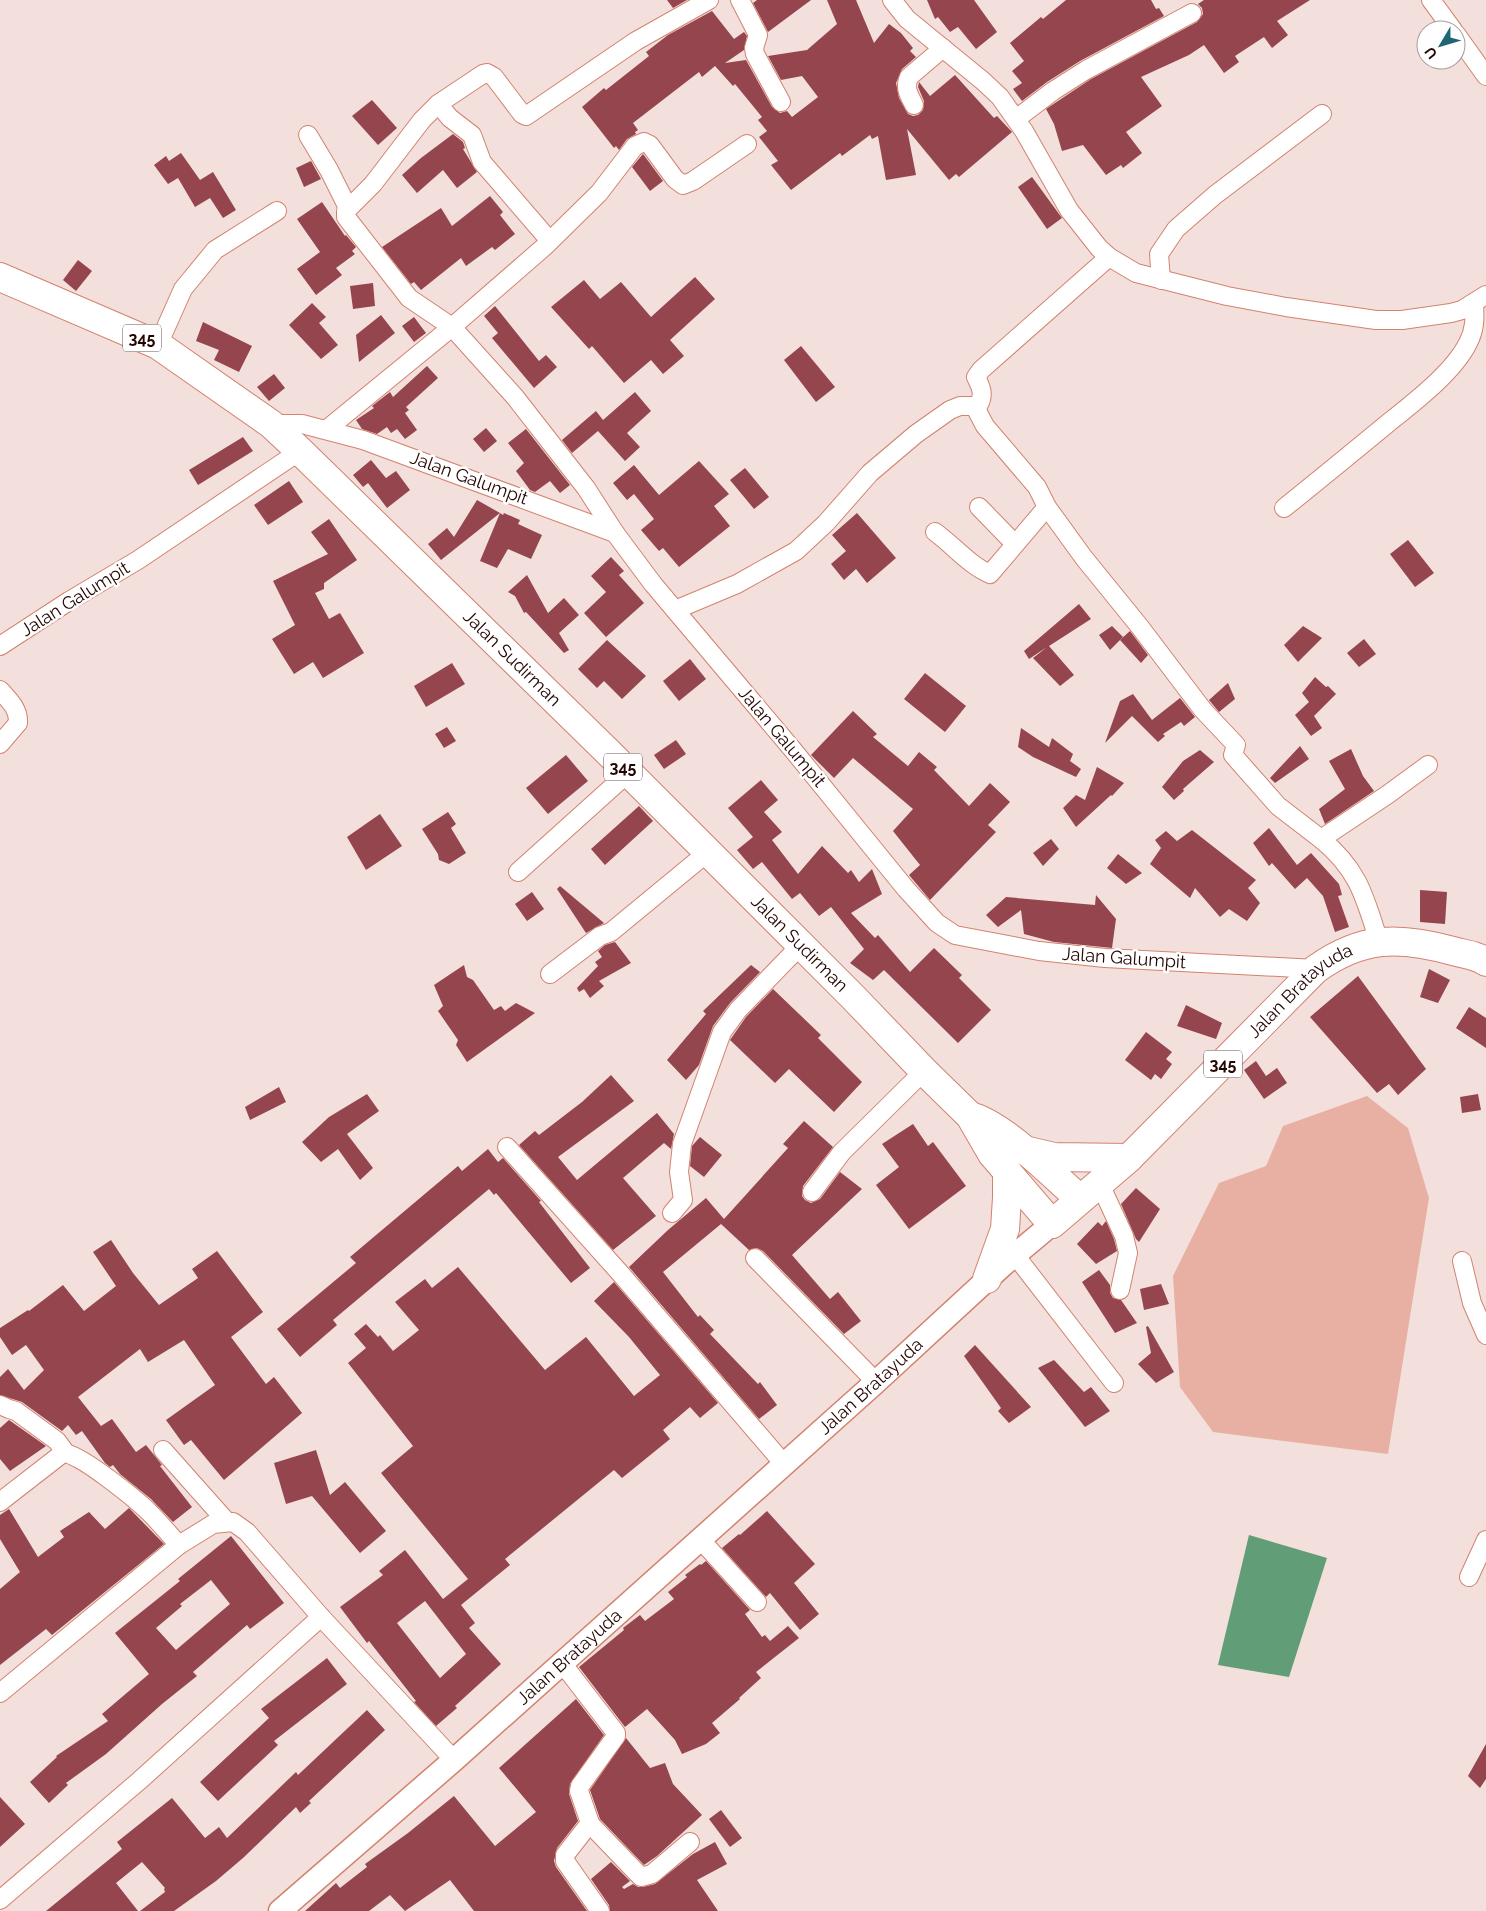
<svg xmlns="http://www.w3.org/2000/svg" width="1486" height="1911" font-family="Raleway,sans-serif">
  <rect width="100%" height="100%" fill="#f3e0dc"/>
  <polygon fill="#e8b0a2" points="1367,1096 1408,1128 1429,1198 1388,1454 1213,1432 1180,1387 1173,1276 1219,1183 1266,1166 1283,1126"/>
  <polygon fill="#619d76" points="1249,1535 1327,1558 1289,1677 1218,1665"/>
  <g fill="#94454e" fill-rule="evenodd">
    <polygon points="667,0 687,0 673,8"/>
    <polygon points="757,0 811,0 768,32 753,3"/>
    <polygon points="827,0 856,0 874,43 889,24 901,33 913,48 910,51 916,57 902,69 896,83 899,98 908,114 913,116 918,115 923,110 924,101 918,87 919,82 930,96 955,75 994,118 997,116 1012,132 959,177 956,174 949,180 907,129 916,175 886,180 878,136 872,139 870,135 842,156 840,153 791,190 771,165 778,161 759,137 767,131 758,120 762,117 735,84 733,86 715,66 702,77 699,72 633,123 638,130 635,132 636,134 627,139 619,150 616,146 614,148 582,107 604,88 606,90 649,56 646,52 668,35 712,11 734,39 744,32 747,36 744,50 725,63 746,60 772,107 780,113 787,111 792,117 818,97 802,76 781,80 768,56 807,50 837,24"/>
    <polygon points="927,0 974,0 997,32 976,49 958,27 950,32 938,17 935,19"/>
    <polygon points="1066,0 1151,0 1156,9 1159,8 1164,16 1080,61 1047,82 1022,101 1013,89 1022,83 1012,71 1024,61 1010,43 1041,17 1043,19"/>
    <polygon points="1204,0 1310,0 1277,21 1288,35 1272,48 1264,37 1235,56 1239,62 1224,73 1204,45 1189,55 1141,77 1162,106 1126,132 1142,153 1123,168 1121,165 1106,175 1083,145 1062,151 1054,124 1046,109 1091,79 1197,22 1203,14 1202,8 1198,4"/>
    <polygon points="372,100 397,128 378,145 352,116"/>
    <polygon points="453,134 463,142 465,148 463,149 477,172 457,188 443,170 417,193 402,175 421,158"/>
    <polygon points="181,153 200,180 213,172 236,210 223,218 210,198 195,207 178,178 168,184 154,165 166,156 169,161"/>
    <polygon points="643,154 663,181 650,191 632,167"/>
    <polygon points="311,161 321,179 304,187 296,168"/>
    <polygon points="1032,177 1062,218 1047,229 1018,187"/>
    <polygon points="490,196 503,212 500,215 515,234 495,250 492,247 466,266 461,258 421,290 414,282 411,284 382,247 441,208 452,226"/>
    <polygon points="322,202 345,236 346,235 356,247 352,251 355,254 336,268 342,275 316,295 297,269 320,252 297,219"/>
    <polygon points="78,260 92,271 76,291 63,280"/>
    <polygon points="695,277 715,299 670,340 684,356 663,374 651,360 624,383 592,346 589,349 551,307 584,280 600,299 621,282 651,317"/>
    <polygon points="373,283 375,306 353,309 350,286"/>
    <polygon points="312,303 326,317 319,323 338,345 321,359 289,325"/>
    <polygon points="495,306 539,361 546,355 557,367 534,388 492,338 498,333 484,316"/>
    <polygon points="381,315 395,333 359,362 356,335"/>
    <polygon points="414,317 426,333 414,342 402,326"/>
    <polygon points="203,322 252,346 239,372 214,360 219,350 196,341"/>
    <polygon points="801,346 835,387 816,402 784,360"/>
    <polygon points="427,366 438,378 406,407 409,410 405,413 417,430 405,439 397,429 391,433 387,427 377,434 362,429 356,420 374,408 372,406 390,392 393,397"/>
    <polygon points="274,374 285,388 269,401 257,387"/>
    <polygon points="635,392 651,411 627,433 640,447 625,461 598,431 572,453 562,440 596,411 603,420"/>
    <polygon points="486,428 497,441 484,452 473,439"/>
    <polygon points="526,429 570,485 560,493 550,481 535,492 530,490 516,471 524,463 508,443"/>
    <polygon points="243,437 253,451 198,485 189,470"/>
    <polygon points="371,460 386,478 396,471 410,490 387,508 368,483 363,487 353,475"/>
    <polygon points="699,461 729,494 714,506 730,526 679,567 663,548 659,551 641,530 654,519 634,494 627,500 613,483 634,465 659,495"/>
    <polygon points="745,468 769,497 754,509 730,480"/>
    <polygon points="289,481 303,502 268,525 254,505"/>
    <polygon points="477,500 500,513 441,560 428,544 447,528 454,537"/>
    <polygon points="500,513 503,515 504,513 520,520 518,524 542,535 531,559 508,549 497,568 480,561"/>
    <polygon points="857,513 896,558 867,583 856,569 844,580 831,564 846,551 832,535"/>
    <polygon points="329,519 357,560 324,583 324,589 315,593 329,619 340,613 364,653 323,678 313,662 294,674 272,639 295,625 273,581 328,554 311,532"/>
    <polygon points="1408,540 1434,573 1415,587 1390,554"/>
    <polygon points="611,557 624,571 619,575 644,603 606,637 584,613 606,592 591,576"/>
    <polygon points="527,575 548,613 564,598 579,615 559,633 569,650 564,653 526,612 524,613 515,596 508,592"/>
    <polygon points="1079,604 1091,619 1049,646 1074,675 1060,686 1033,658 1047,647 1029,659 1024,651"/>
    <polygon points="1112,626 1123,637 1110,650 1099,635"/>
    <polygon points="1303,626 1322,638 1298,662 1284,645"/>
    <polygon points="1130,631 1148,655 1141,663 1120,640"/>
    <polygon points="1364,639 1376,654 1359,667 1347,653"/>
    <polygon points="607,640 646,676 622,699 604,681 597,688 578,669"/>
    <polygon points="690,659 706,679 679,701 663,681"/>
    <polygon points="452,663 465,684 426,707 414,686"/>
    <polygon points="925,673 966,706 945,732 904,699"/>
    <polygon points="1315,677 1326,687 1328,686 1336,694 1314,716 1322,728 1311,736 1295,715 1309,702 1302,693"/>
    <polygon points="1228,683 1235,699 1219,712 1209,700"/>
    <polygon points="1133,694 1152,720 1180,698 1195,717 1184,726 1181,722 1163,734 1165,736 1158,742 1132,716 1105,743 1120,701"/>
    <polygon points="853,711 877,734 873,737 908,766 919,752 937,767 934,770 969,806 990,783 1010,802 988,825 996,832 930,900 909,875 920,865 893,831 913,809 853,758 834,778 811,755"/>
    <polygon points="447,727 456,741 444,748 435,734"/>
    <polygon points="1021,728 1049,747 1052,738 1073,754 1070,761 1081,769 1076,777 1033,757 1018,747"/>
    <polygon points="676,740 686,754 664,769 654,755"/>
    <polygon points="1300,746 1309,759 1275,783 1270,778"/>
    <polygon points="1351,749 1363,776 1374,791 1325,824 1319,809 1345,789 1329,761"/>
    <polygon points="1200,750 1214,762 1183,789 1184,791 1174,800 1162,787 1183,761"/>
    <polygon points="566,755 588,781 548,814 526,788"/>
    <polygon points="1097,767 1124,783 1112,796 1111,795 1076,827 1063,808 1076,795 1085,800"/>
    <polygon points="761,780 778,800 764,812 782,832 772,840 798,874 822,846 848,873 851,870 859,882 872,869 882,894 851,913 875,938 878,935 910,972 934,948 962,975 959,978 991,1010 958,1043 884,970 873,980 850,963 864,949 831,907 819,916 800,893 792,899 762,862 753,869 737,850 753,837 728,808"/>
    <polygon points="639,806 653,821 605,865 591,849"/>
    <polygon points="448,812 456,824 451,828 466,853 449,864 439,860 438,854 422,829"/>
    <polygon points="380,814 402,846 366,870 347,837"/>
    <polygon points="1269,828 1297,865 1311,853 1339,884 1342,895 1338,896 1349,927 1335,932 1323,896 1307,878 1295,889 1272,863 1269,866 1253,843"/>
    <polygon points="1192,830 1256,880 1248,888 1260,903 1247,921 1229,909 1220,917 1195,888 1190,898 1150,864 1161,848 1155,840 1166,831 1177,841"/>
    <polygon points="1051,839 1059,849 1043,866 1033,853"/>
    <polygon points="1118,854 1142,873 1126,884 1107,868"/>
    <polygon points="560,886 604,923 586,933 557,889"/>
    <polygon points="1420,890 1447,892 1445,924 1420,922"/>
    <polygon points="532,892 544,909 527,921 515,904"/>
    <polygon points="1096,895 1116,919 1112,948 1054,942 1024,934 1021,910 998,927 986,915 1006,897 1095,905"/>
    <polygon points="615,942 631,963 599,981 604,986 590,998 584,989 579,992 577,988 598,966 595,962 602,957 598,951 605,945"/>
    <polygon points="464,965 467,977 473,980 494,1010 501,1006 505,1011 516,1003 535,1013 467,1062 456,1045 458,1040 438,1011 443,1006 434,985"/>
    <polygon points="751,965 760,972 730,1003 713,1026 699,1065 686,1080 667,1060 706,1014 703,1011"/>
    <polygon points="1429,969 1450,980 1438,1003 1420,997"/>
    <polygon points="1358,976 1426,1069 1398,1095 1389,1084 1377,1093 1310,1017"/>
    <polygon points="773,989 821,1035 818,1038 862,1082 834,1112 789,1069 775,1083 730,1040 746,1017"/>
    <polygon points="1186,1005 1222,1023 1216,1039 1177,1026"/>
    <polygon points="1469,1007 1486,1018 1486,1048 1456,1028"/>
    <polygon points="1146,1032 1172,1052 1166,1059 1172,1064 1161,1079 1155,1074 1151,1080 1125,1060"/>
    <polygon points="1256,1061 1266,1076 1277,1068 1287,1083 1264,1099 1244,1070"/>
    <polygon points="611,1075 634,1101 558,1157 577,1180 657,1113 674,1134 671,1149 664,1143 623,1178 656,1216 613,1250 519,1145 535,1131 539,1135 582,1102"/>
    <polygon points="279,1087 286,1102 250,1120 245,1107"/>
    <polygon points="367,1094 379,1111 347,1134 373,1168 360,1180 338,1149 321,1162 302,1142 329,1117"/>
    <polygon points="1478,1094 1481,1110 1462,1113 1460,1097"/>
    <polygon points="804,1121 833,1147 803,1186 802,1196 805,1200 811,1203 820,1199 840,1172 862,1189 792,1255 830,1299 838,1292 861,1321 844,1334 763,1251 757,1248 749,1250 721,1224 663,1272 698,1317 700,1315 714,1330 710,1334 758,1384 760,1382 777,1405 759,1419 629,1267 668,1230 706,1198 724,1219 788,1148 783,1144"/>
    <polygon points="913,1124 928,1146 933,1142 966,1186 909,1229 876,1185 899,1167 882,1144"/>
    <polygon points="700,1137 722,1155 704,1177 690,1166 692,1146"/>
    <polygon points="488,1149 498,1162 503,1158 541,1201 539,1202 590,1268 571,1283 496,1193 494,1195 489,1189 333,1320 337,1325 300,1357 277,1329 356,1263 350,1257 458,1166 462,1171"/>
    <polygon points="1136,1188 1160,1209 1139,1242 1136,1239 1121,1204"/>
    <polygon points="1106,1221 1114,1239 1117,1251 1096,1264 1077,1244 1098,1222 1102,1226"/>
    <polygon points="111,1240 133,1273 159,1305 198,1278 192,1269 217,1251 263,1312 231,1337 266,1384 274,1377 302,1413 224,1480 191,1440 184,1445 166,1420 215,1385 184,1340 148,1362 140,1349 78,1397 101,1426 112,1419 136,1452 146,1445 162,1465 160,1466 192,1507 173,1522 151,1499 120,1474 113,1465 110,1467 105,1463 82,1431 76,1435 68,1425 62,1431 22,1402 0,1395 0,1377 8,1369 24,1390 44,1370 26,1345 12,1355 0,1337 0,1328 28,1310 29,1311 63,1285 84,1311 116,1286 93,1252"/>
    <path d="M458 1267 545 1370 586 1337 634 1396 660 1375 629 1337 594 1301 614 1282 718 1403 700 1418 690 1407 663 1430 670 1439 622 1478 614 1470 505 1559 510 1565 461 1605 475 1623 469 1628 501 1664 455 1706 457 1708 436 1726 414 1702 416 1701 369 1641 367 1643 340 1607 383 1575 379 1571 405 1550 443 1599 468 1579 381 1473 413 1446 348 1363 366 1348 354 1334 366 1324 378 1337 380 1335 393 1351 419 1330 395 1302 425 1279 432 1288ZM425 1601 466 1654 440 1678 397 1623Z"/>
    <polygon points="1099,1270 1110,1285 1110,1293 1113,1298 1121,1300 1137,1323 1115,1333 1082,1282"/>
    <polygon points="1161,1284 1169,1304 1144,1310 1140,1289"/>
    <polygon points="1148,1326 1174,1372 1156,1383 1138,1364 1151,1353 1146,1327"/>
    <polygon points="975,1345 1031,1407 1009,1423 998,1411 1001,1408 964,1356"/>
    <polygon points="1054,1360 1084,1392 1091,1387 1110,1411 1085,1427 1038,1368"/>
    <polygon points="9,1420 46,1446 10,1471 0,1459 0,1428"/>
    <polygon points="316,1450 330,1495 345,1482 386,1531 360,1553 312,1496 286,1504 274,1463"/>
    <polygon points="129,1508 164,1544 52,1635 46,1629 0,1665 0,1589 20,1572 0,1539 0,1515 9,1509 38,1557 64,1537 60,1531 89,1512 105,1529"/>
    <polygon points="767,1511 815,1564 794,1583 819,1614 800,1630 770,1593 766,1597 722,1548 739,1534 740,1535"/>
    <path d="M231 1536 284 1603 250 1629 247 1625 193 1672 197 1676 162 1704 106 1754 66 1783 68 1785 49 1803 30 1782 57 1757 56 1756 108 1721 102 1714 149 1674 115 1633 180 1581 178 1579ZM211 1580 230 1604 176 1650 156 1628 182 1606 180 1604Z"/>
    <polygon points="706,1561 750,1610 745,1614 762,1637 765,1635 770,1641 788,1626 799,1638 756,1672 761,1678 739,1698 740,1699 712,1723 720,1733 706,1744 682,1754 675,1740 647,1709 625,1727 579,1667 624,1630 623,1628 640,1615 645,1621 674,1599 668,1592 687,1577 685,1575 700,1564 701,1565"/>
    <polygon points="327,1658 347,1684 274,1741 278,1745 218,1801 200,1782 269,1718 261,1709"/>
    <polygon points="576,1699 604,1735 570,1784 569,1794 578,1821 557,1848 554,1861 556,1867 587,1911 474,1911 450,1880 405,1911 390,1895 369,1911 305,1911 336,1883 340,1888 367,1867 365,1864 408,1833 454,1796 495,1846 536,1812 499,1768"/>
    <polygon points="367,1710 385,1730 309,1801 311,1803 300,1813 296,1807 243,1858 216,1881 174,1911 140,1911 165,1892 164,1889 165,1888 142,1862 116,1883 138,1911 46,1911 122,1849 117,1842 172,1798 205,1838 219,1827 227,1838 296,1772 298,1775"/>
    <polygon points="626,1738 650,1768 665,1763 673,1784 702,1815 657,1856 644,1865 600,1819 590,1790"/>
    <polygon points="1486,1744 1486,1779 1480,1788 1468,1776"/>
    <polygon points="0,1797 25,1824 0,1847"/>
    <polygon points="721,1810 742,1838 730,1847 709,1819"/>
    <polygon points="715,1842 727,1864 697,1880 718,1911 610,1911 609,1905 591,1879 611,1862 630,1881 622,1887 624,1889 633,1884 638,1887 643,1887 655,1884 693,1854"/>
  </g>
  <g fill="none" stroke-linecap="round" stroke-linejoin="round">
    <g stroke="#d3826d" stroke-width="20">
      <g id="minor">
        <polyline points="740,0 758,35 754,48 755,54 781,102"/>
        <polyline points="892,0 907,19 983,81 1000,97 1024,131 1069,210 1099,248 1109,257 1136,273 1227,296 1286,307 1376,320 1402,320 1451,313 1462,310 1486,295"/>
        <polyline points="1431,0 1453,30"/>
        <polyline points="1456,34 1486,76"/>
        <polyline points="438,104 450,118 472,135 482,162 550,241"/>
        <path d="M914 105C909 95 904 88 909 77L943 48"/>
        <polyline points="1016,119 1053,91 1086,70 1192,13"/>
        <polyline points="308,135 329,170 348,208"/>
        <polyline points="1161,280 1159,254 1176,229 1215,195 1322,114"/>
        <polyline points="158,345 183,289 215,250 277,211"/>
        <polyline points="975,407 985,426 1037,487 1047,507 1084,558 1140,627 1203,710 1236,745 1233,755 1278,806 1321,839"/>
        <polyline points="271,424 302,424 363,440 615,533 653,584 793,750 906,889 937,923 955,935 1039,951 1105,958 1316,969"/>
        <polyline points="326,430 452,327 544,247 599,193 635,146 644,142 650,145 675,179 683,185 693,181 747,144"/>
        <polyline points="979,507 1014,543"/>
        <path d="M1284 508C1319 480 1353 452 1387 424 1413 403 1453 373 1468 343 1475 330 1475 318 1474 303"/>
        <path d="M935 532C953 545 969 565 990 574L1047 507"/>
        <polyline points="615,533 586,488 515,397 452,327 409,298 346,217 346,211 373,184 422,120 438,104 483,74 487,73 494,77 522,114 526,116 636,41 709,0"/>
        <path d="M675 610 737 584 796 551 826 523 870 473 916 434 950 410 960 406H978C985 395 981 387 976 377L981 370 1109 257"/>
        <polyline points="0,646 69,601 138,560 300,451"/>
        <path d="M0 690C9 700 19 709 18 723L0 744"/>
        <polyline points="518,872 628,773"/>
        <path d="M1379 942C1365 898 1359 870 1321 839L1387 795 1428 765"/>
        <polyline points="550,974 600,936 611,932 708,852"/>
        <polyline points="507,1147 620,1273 784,1464"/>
        <polyline points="1099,1182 1124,1236 1128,1253 1120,1290"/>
        <polyline points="812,1192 842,1152 924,1071"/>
        <polyline points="672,1213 683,1200 679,1172 682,1144 722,1032 738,1010 801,945"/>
        <polyline points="1015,1255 1114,1383"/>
        <polyline points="755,1258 876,1382"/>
        <polyline points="1462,1261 1472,1303 1486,1335"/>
        <polyline points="0,1405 9,1409 16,1411 57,1441 65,1452"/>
        <polyline points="163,1450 227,1522"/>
        <path d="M0 1502 63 1453C77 1451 138 1501 150 1513 160 1523 169 1534 179 1545"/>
        <polyline points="700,1539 757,1602"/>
        <polyline points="1469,1577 1486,1540"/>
        <polyline points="562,1663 616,1733 616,1736 580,1786 579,1791 590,1823 565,1855 565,1861 600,1911"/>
        <polyline points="0,1693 179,1545 213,1524 233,1522 247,1532 321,1617 454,1760"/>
        <polyline points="590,1824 641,1877 652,1874 690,1842"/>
        <polyline points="0,1900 139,1781 321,1617"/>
      </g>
    </g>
    <g stroke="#d3826d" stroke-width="25">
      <g id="tertiary">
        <path id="s1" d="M280 1911 454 1760 876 1382 1003 1265 1052 1224"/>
      </g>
    </g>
    <g stroke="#d3826d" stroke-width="30">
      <g id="primary">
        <path id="s2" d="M0 277 158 345 271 424 300 451 607 751 853 997 924 1071 970 1116 992 1154 1052 1224 1129 1158 1316 969C1362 936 1399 936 1453 951 1463 954 1477 955 1486 962"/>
        <path d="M970 1116C1004 1125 1052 1175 1080 1199"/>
        <polyline points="1024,1150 1054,1157 1129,1158"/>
        <polyline points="987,1279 1005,1229 1007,1198 1007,1171"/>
      </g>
    </g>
    <use href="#minor" stroke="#fff" stroke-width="18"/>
    <use href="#tertiary" stroke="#fff" stroke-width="22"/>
    <use href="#primary" stroke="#fff" stroke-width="28"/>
  </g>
  <g text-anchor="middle" stroke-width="5" stroke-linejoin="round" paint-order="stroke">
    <g fill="#fff" stroke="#65514e" stroke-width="1">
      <rect x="123" y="324.5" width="38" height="27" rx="4"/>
      <rect x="604" y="753.5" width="38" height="27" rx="4"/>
      <rect x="1204" y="1050.5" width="38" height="27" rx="4"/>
    </g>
    <g font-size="16" font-weight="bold" fill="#230602">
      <text x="142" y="344">345</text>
      <text x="623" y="773">345</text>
      <text x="1223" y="1070">345</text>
    </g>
    <g font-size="18" fill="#230602" stroke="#fff">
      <text transform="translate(469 478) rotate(20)" y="6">Jalan Galumpit</text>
      <text transform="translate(75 599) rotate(-32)" y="6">Jalan Galumpit</text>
      <text dy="6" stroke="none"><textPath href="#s2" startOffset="646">Jalan Sudirman</textPath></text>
      <text transform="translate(782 737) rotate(50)" y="6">Jalan Galumpit</text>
      <text dy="6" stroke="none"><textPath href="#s2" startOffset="1051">Jalan Sudirman</textPath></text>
      <text transform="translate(1124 958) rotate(4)" y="6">Jalan Galumpit</text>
      <text dy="6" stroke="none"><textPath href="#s2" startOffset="1771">Jalan Bratayuda</textPath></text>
      <text dy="6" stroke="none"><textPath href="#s1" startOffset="790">Jalan Bratayuda</textPath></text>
      <text dy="6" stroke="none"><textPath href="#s1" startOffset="385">Jalan Bratayuda</textPath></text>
    </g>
  </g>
  <g transform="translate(1441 45) rotate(232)"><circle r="24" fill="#ffffff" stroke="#a79b9a"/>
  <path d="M0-4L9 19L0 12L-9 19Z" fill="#1f6675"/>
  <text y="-8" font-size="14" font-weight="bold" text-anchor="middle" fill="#230602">U</text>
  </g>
</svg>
